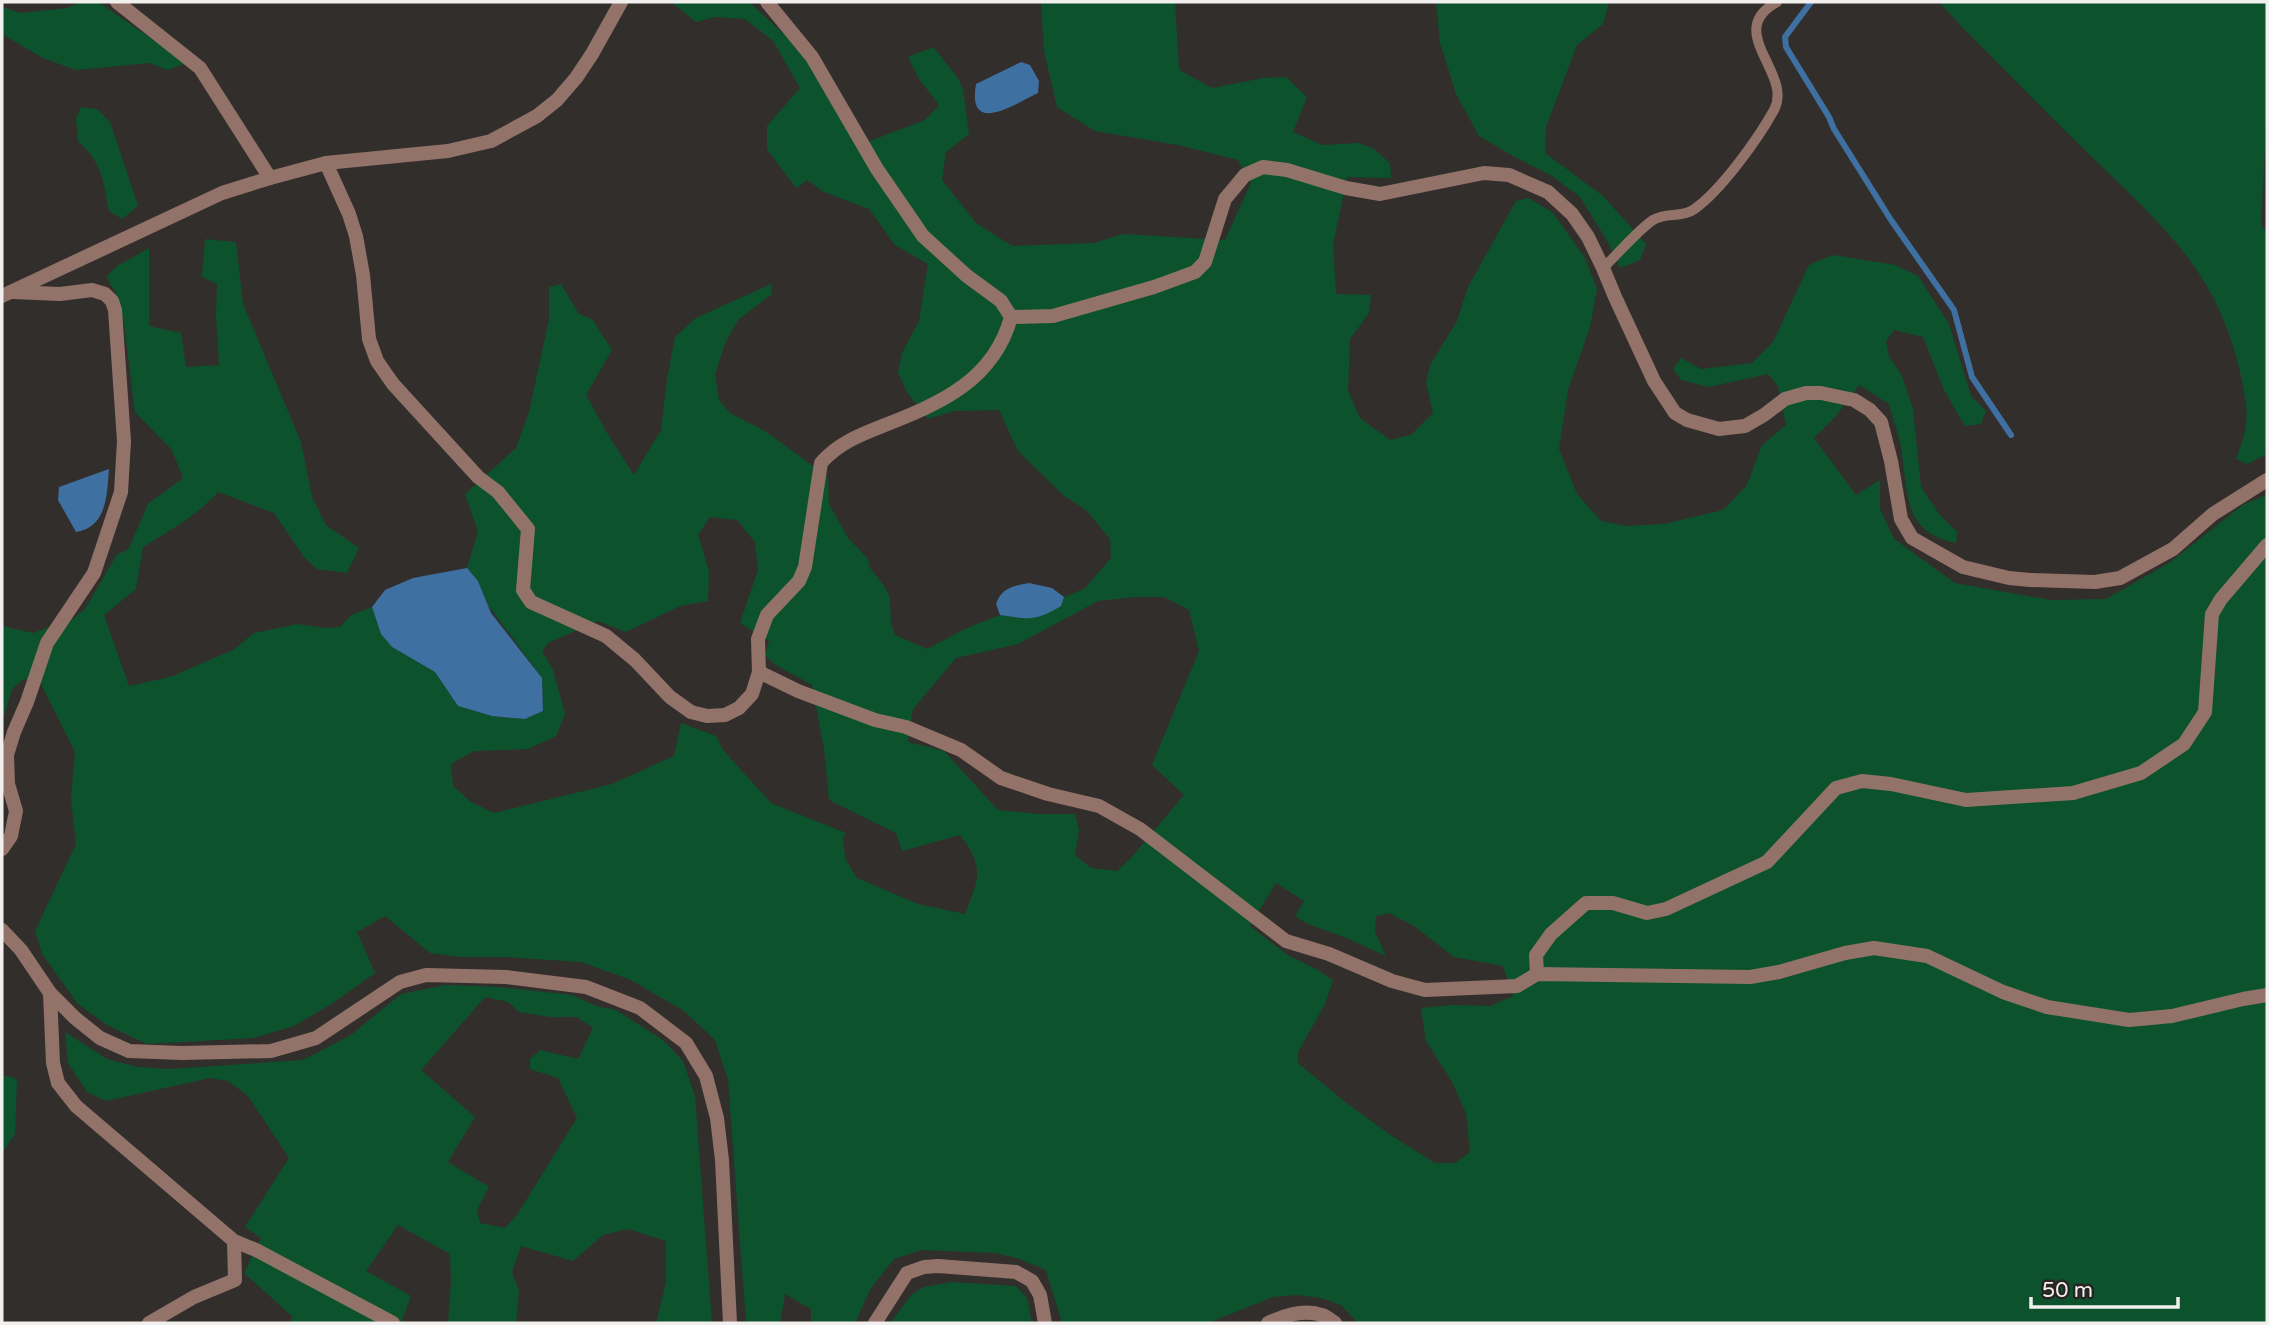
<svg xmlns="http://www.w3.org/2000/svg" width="2269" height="1325" font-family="'Varela Round',sans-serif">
  <rect width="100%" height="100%" fill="#322e2c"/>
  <g fill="#0c532d" fill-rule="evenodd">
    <polygon points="81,2 98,2 187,63 168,70 149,63 76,70 43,58 2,34 2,7 20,13 68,8"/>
    <path d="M671 2H749L801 50 857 146 925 120 939 105 919 79 908 57 933 47 958 78 963 90 969 134 946 152 942 180 976 223 1012 246 1094 243 1123 234 1225 240 1251 183 1238 160 1178 145 1095 131 1057 107 1044 51 1041 2H1175L1179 70 1212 88 1263 78 1286 77 1307 97 1293 132 1322 145 1359 143 1374 149 1390 163 1391 178 1347 177 1333 245 1336 294 1371 295 1369 313 1350 339 1348 391 1360 418 1390 440 1411 435 1433 413 1426 383 1430 365 1457 321 1468 287 1516 201 1529 198 1553 213 1585 258 1597 289 1590 327 1568 390 1559 449 1577 494 1601 521 1626 526 1664 524 1723 510 1747 485 1762 445 1786 425 1778 386 1768 374 1709 387 1681 380 1673 369 1681 358 1701 369 1752 363 1773 342 1809 265 1833 255 1895 265 1918 276 1949 324 1971 396 1986 411 1981 424 1965 426 1944 390 1923 337 1894 330 1886 341 1889 356 1902 376 1913 409 1921 487 1939 514 1957 532 1956 543C1899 532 1909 487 1900 442 1897 429 1892 417 1889 404L1859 385 1836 416 1814 438 1856 495 1880 480V509L1894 539 1955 583 2050 600 2106 599 2169 563 2244 504 2267 495V1323H1358L1341 1305 1321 1298 1297 1295 1273 1297 1208 1323H1062L1046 1270 1017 1258 995 1253 921 1250 894 1259 871 1288 855 1323H811V1309L785 1294 780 1323H746L728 1080 715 1040 684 1011 631 980 581 962 505 957H461L430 953 385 916 357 932 375 973 333 1003 294 1026 254 1038 147 1044 107 1025 78 1004 42 954 35 931 76 844 71 800 75 752 41 684 24 679 12 689 2 722V626L33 633 74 618 85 609 117 554 128 550 148 504 183 478 172 450 135 412 124 324 116 293 106 277 117 266 149 248V326L181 333 186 367 219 365 216 316 217 284 202 277 205 239 236 242 243 304 301 442 312 497 326 525 359 548 347 573 317 569 304 557 274 513 218 492C198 515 169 531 143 547L136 589 104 615 129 686 170 677 233 650 254 633 298 624 325 628 340 627 351 615 372 607 381 634 392 647 435 672 458 706 492 716 525 719 543 711 542 678 488 605 478 581 467 568 478 531 465 494 516 448 529 412 549 319V287L561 284 579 314 592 319 612 350 586 395 607 433 634 475 661 430 667 379 675 337 696 318 771 284 772 294 739 319 726 341 715 374 719 400 730 413 765 431 828 477 829 504 848 538 868 559 870 568 885 587 890 598 891 623 895 635 927 649 967 628 1000 615 1013 617 1061 606 1064 597 1084 589 1111 558 1110 539 1087 511 1063 495 1018 451 999 410 954 411 928 419 907 392 898 373 902 353 919 321 928 264 895 245 869 209 824 192 807 180 796 188 767 149V126L800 88 774 42 745 19 715 17 696 22ZM710 517 737 520 755 542 758 570 740 623 769 641 765 655 774 664 812 685 824 749 829 800 896 833 902 851 960 835C985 868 979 878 965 914L918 904 857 878 845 858 843 837 846 833 771 803 723 750 716 736 681 723 674 756 612 784 494 813 471 802 453 786 451 764 474 751 528 749 556 736 565 714 553 670 542 651 548 643 598 621 626 632 680 606 708 601 709 571 698 535ZM1135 597H1164L1189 610 1199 651 1152 765 1184 795 1132 857 1117 871 1091 868 1075 855 1079 830 1075 814H1039L998 810 944 751 908 742 913 709 956 658 1018 644 1098 601ZM1276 883 1304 901 1295 916 1308 924 1349 939 1386 956 1375 932 1376 916 1389 913 1414 926 1454 957 1503 966 1513 996 1490 1006 1451 1005 1421 1008 1426 1041 1451 1080 1466 1113 1470 1152 1455 1163H1435L1395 1138 1345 1102 1298 1063V1052L1325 1004 1333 980 1316 969 1289 956 1250 926Z"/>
    <polygon points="1436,2 1609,2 1603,24 1577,45 1546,127 1545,153 1603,196 1646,244 1640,260 1620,268 1609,244 1580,197 1552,176 1513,156 1479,136 1456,94 1440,43"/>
    <path d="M1939 2H2267V111L2261 225 2267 233V454L2247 464 2236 459C2251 421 2248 411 2240 372 2217 269 2159 223 2088 153 2046 112 2005 70 1964 29Z"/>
    <path d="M81 107 97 109 110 122 138 206 122 219 109 211C103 180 103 164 78 141L76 119Z"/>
    <path d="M446 985 498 987 572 995 596 1006 616 1010 663 1040 683 1061 695 1096 712 1323H656L666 1282V1241L628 1229 603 1235 573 1261 521 1246 512 1272 519 1291 516 1323H448L451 1281 450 1254 398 1225 366 1271 411 1296 401 1323H289L293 1317 244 1273 261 1238 245 1227 289 1158 248 1096 228 1081 210 1078 106 1101 87 1092 68 1063 65 1032 107 1059 137 1067 170 1069 303 1060 351 1035 401 994ZM485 997 508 1002 519 1012 550 1017H577L593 1028 578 1059 540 1050 530 1059V1069L558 1078 577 1118 517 1215 505 1228 480 1223 477 1210 489 1187 448 1162 475 1117 421 1070Z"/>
    <polygon points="2,1075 17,1079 15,1134 2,1153"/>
    <polygon points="952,1282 1016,1286 1027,1298 1032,1323 890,1323 912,1294 924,1287"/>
  </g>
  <g fill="#3f70a2">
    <path d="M1021 62 1030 65 1039 81 1038 93C1013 105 967 136 976 84Z"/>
    <path d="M109 469C107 495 107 527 76 532L58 500 59 487Z"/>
    <polygon points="467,568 478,581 491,613 542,678 543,711 525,719 492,716 458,706 435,672 392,647 381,634 372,607 385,590 413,578"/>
    <path d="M1029 583 1052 588 1064 597 1061 606C1034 622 1030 619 1000 615L996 604C1002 587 1013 586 1029 583Z"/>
  </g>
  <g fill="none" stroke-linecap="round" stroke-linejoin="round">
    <polyline stroke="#3f70a2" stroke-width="6" points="1811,2 1785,37 1786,47 1829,117 1834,129 1891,220 1954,310 1972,377 2011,435"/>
    <path stroke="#937369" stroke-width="10" d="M1603 268C1617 255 1638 230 1653 220 1666 212 1681 218 1693 210 1720 192 1758 139 1774 110 1794 74 1723 31 1777 2"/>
    <g stroke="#937369" stroke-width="14">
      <polyline points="117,2 200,68 270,178"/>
      <path d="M326 163 349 214 356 236 363 275 369 339 377 361 393 384 478 477 498 492 528 529 523 590 531 602 606 636 635 660 670 697 691 712 707 716 725 715 739 708 752 694 759 672 758 639 767 615 799 581 805 567 821 463C838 443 862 434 885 425 941 403 994 380 1011 317L1001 301 967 276 923 236 877 169 812 57 767 2"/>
      <polyline points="1011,317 1053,316 1154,287 1195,272 1205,262 1225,199 1245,175 1263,167 1287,170 1346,188 1380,194 1484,173 1509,175 1548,192 1572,214 1588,237 1603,268 1615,297 1654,381 1675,413 1687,420 1719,429 1745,426 1764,415 1785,399 1806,393 1821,393 1854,400 1870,410 1881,422 1891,461 1901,519 1912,538 1963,567 2009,578 2030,580 2095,582 2120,578 2173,549 2213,514 2267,480"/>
      <polyline points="759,672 798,691 875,720 906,727 961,750 1001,778 1048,794 1099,806 1140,829 1286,941 1329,954 1392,981 1425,990 1517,986 1537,974 1750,977 1779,972 1845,953 1874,948 1927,956 2003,992 2047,1007 2129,1020 2172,1016 2243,999 2267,995"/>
      <polyline points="2,849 11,836 16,811 8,784 7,755 14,732 27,702 47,643 94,573 121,492 124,441 115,310 112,301 105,294 92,290 60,294 13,292"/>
      <polyline points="2,930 21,950 50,993 75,1018 100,1038 129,1051 182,1053 271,1051 316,1038 400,982 426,975 506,977 586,987 640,1008 686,1043 706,1076 717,1118 722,1160 730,1323"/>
      <polyline points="1537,974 1536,955 1551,934 1586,903 1613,903 1647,913 1666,909 1767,862 1836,788 1862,781 1891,784 1966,800 2073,793 2141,773 2184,744 2205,712 2212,614 2221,599 2267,545"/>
      <polyline points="50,993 53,1063 58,1083 76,1106 234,1241 256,1250 393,1323"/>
      <polyline points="149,1323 194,1297 235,1280 234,1241"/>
      <polyline points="875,1323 907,1273 924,1267 938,1266 1016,1272 1032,1281 1040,1295 1045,1323"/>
      <path d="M1268 1323C1289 1313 1316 1306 1335 1323"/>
    </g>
    <polyline stroke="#937369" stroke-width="14" points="2,296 222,193 270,178 326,163 448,151 491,141 537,116 557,100 576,78 592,54 621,2"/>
  </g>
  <rect width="2269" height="1325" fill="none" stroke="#f2f0ef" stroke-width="7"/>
  <path d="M2031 1297v10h147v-10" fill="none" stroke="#f2f0ef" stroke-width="3.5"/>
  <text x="2042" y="1297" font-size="21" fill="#f2f0ef" stroke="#282423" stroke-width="5" paint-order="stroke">50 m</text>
</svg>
